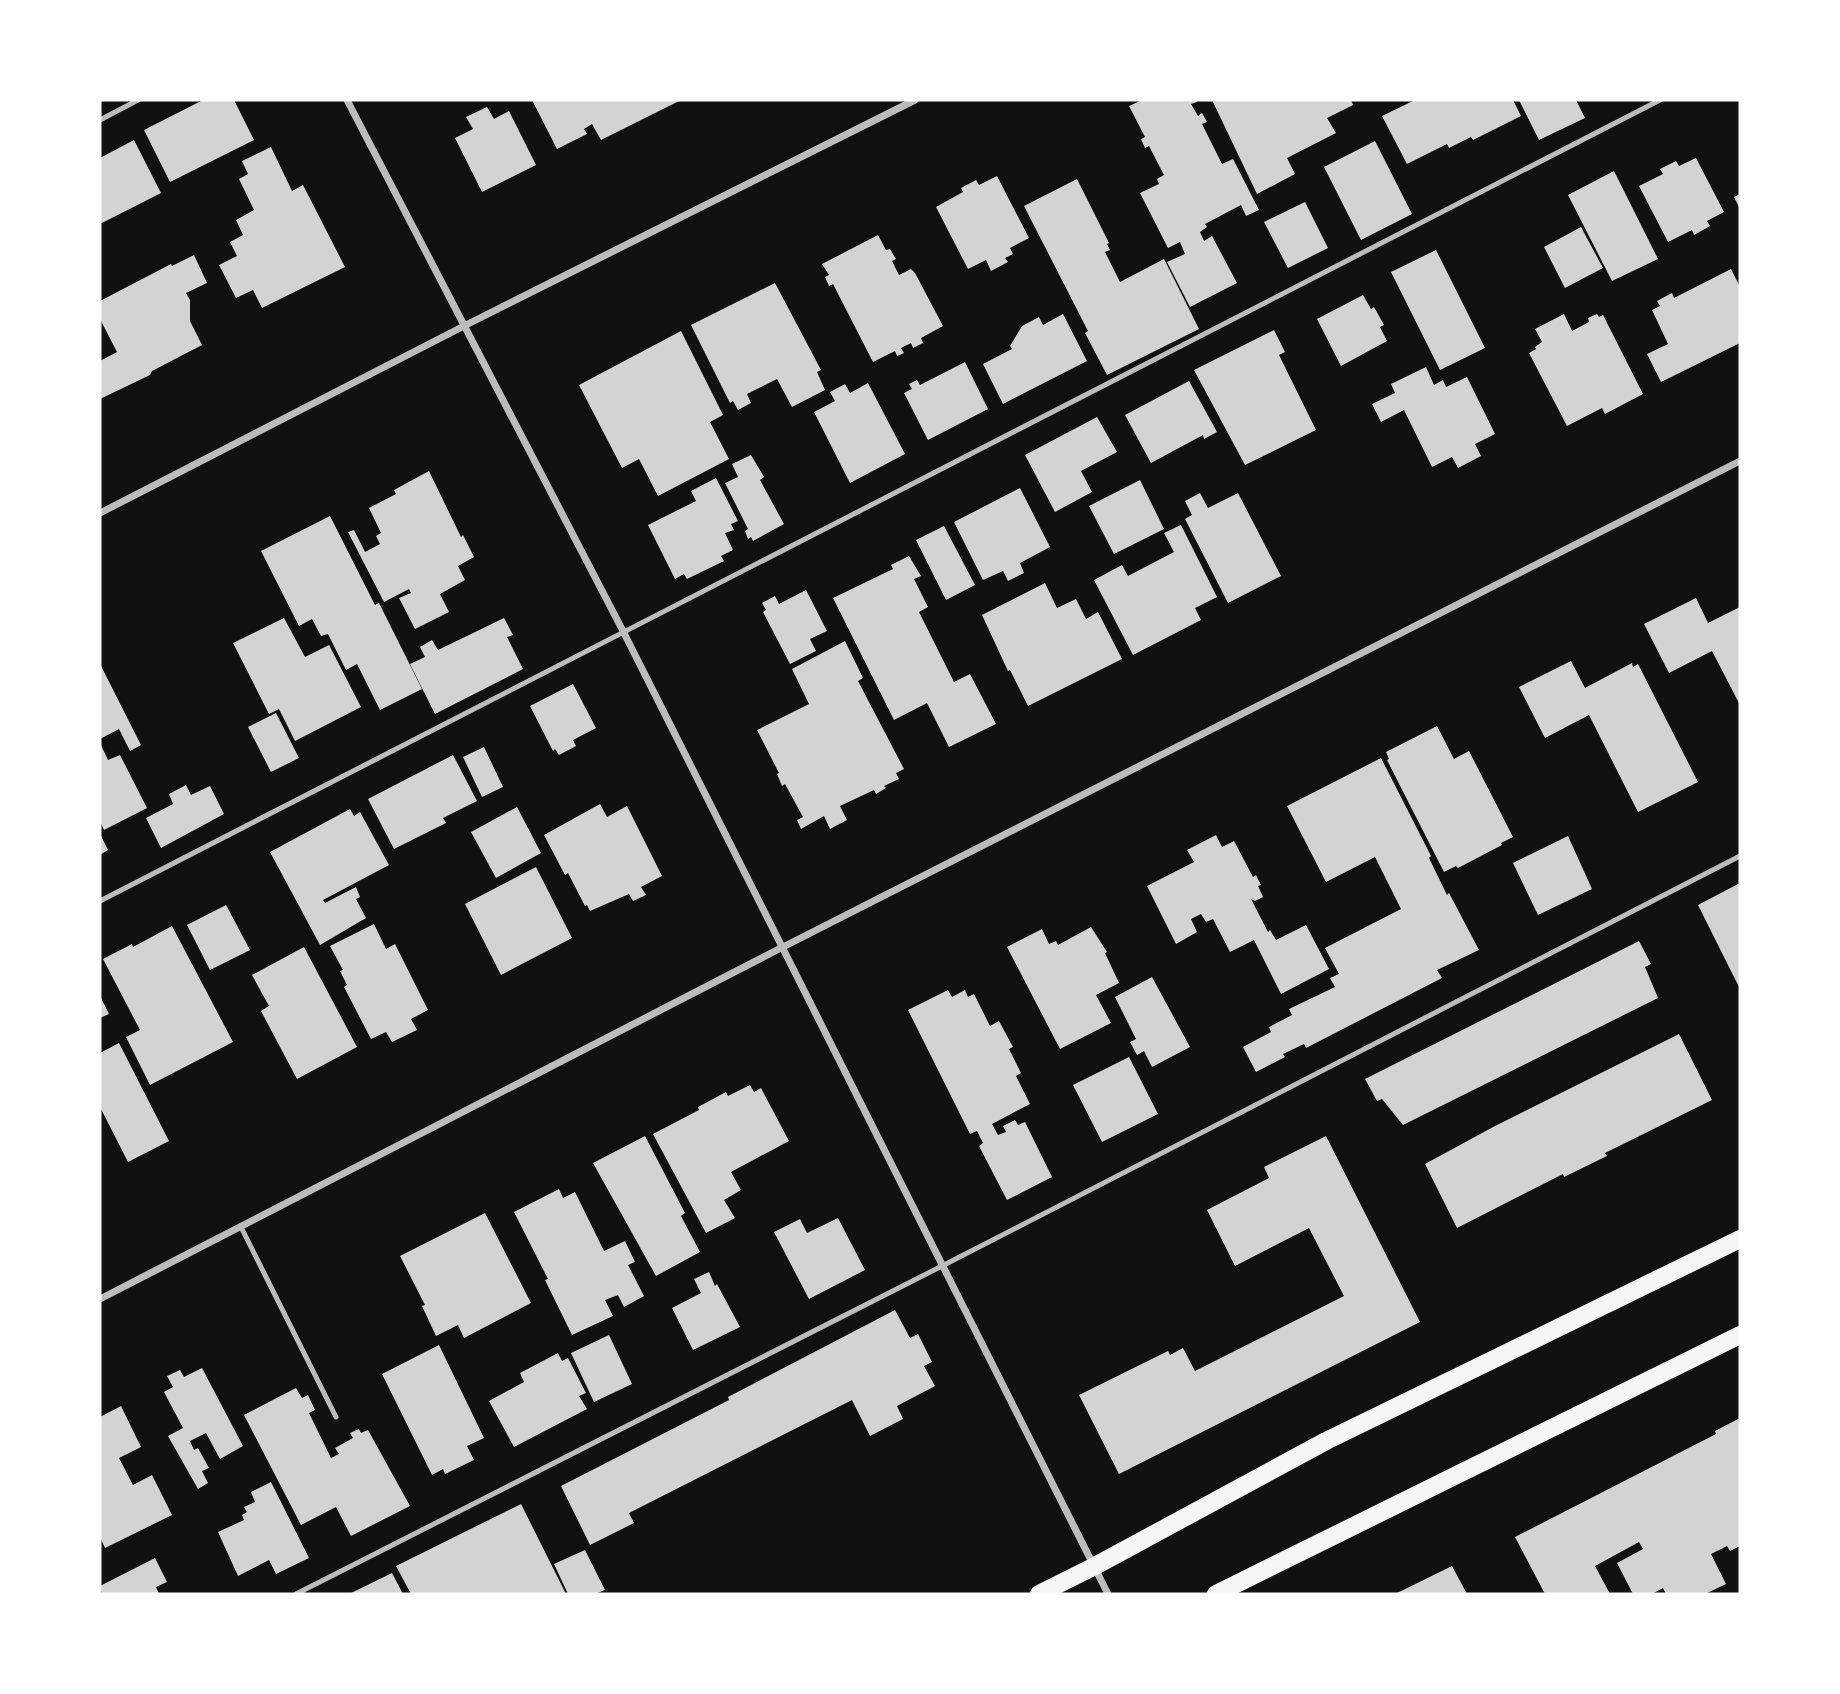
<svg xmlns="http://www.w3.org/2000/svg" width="1840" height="1694" font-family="'Source Serif 4',serif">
  <rect width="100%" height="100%" fill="#111"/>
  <g fill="#d3d3d3">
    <polygon points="203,100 234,100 254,140 170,182 144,130"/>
    <polygon points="532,100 681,100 601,140 592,124 584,129 587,134 557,149"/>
    <polygon points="1142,100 1196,100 1197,102 1191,104 1198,116 1202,113 1207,122 1202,124 1222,164 1233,159 1259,210 1246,216 1241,205 1205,224 1207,227 1200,232 1204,241 1212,236 1237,283 1190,307 1167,262 1185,254 1180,242 1168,248 1140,193 1159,184 1157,179 1164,175 1149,146 1145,148 1141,139 1145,137 1129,106"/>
    <polygon points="1212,100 1351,100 1353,105 1327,118 1336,133 1287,158 1295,174 1257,194"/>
    <polygon points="1415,100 1513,100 1521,116 1473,140 1471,137 1449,148 1447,144 1407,164 1382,116"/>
    <polygon points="1519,100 1576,100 1585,118 1539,140"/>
    <polygon points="487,107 494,119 509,111 536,165 482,192 455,138 473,129 466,117"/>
    <polygon points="134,140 161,193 100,224 100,158"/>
    <polygon points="1375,141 1412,214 1361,240 1324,167"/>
    <polygon points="271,147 292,191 303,185 345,267 262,308 253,290 236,298 219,265 237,256 230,242 243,235 236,220 254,210 239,179 248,174 242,161"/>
    <polygon points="1696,158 1724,212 1707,221 1710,226 1694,235 1692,230 1668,242 1639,186 1663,174 1660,169 1676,161 1679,166"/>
    <polygon points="1614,171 1658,259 1612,281 1568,195"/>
    <polygon points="997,176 1029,238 1010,248 1013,254 1005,258 1008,262 991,271 986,260 968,269 936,207 963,192 961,188 976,180 979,185"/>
    <polygon points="1077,179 1109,243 1107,244 1110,250 1105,252 1120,282 1164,259 1199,329 1107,375 1085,333 1088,331 1024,206"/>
    <polygon points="1740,194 1740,209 1734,197"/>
    <polygon points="1305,202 1328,248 1288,268 1264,222"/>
    <polygon points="1581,227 1603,268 1565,288 1544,247"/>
    <polygon points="878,235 886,250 890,249 896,259 892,261 899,275 911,269 915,273 943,326 921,338 923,343 913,348 911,343 901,348 904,353 897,356 895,351 873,362 833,284 829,286 825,277 829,275 822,264"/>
    <polygon points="1436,250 1485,348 1440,370 1391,272"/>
    <polygon points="194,255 207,283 186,293 190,300 190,321 202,345 152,371 150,375 100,399 100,361 117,352 100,319 100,301 171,264 172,266"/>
    <polygon points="1731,269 1740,287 1740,343 1661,382 1647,354 1668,344 1652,310 1660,306 1657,301 1672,293 1674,298"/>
    <polygon points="775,283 821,370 817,372 825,390 792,407 777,379 747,394 751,403 738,410 733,401 730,403 691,325"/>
    <polygon points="1363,295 1371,309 1374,307 1384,325 1380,327 1387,341 1341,366 1317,319"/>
    <polygon points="1063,314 1087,361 1003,404 983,364 1012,349 1010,346 1022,326 1039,317 1043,325"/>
    <polygon points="1564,314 1572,331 1589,322 1588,318 1597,314 1599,317 1603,315 1643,394 1605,414 1602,408 1567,426 1529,353 1536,349 1535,347 1542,342 1535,329"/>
    <polygon points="1274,330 1285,352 1279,355 1316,430 1245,465 1194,370"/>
    <polygon points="681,331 723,415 710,422 729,459 658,496 639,459 622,468 579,385"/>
    <polygon points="965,362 988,409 928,440 904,393 912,389 909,384 917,380 920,385"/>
    <polygon points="1426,367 1434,385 1443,380 1446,387 1467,377 1495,434 1475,444 1481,456 1458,468 1452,457 1432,467 1404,410 1381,422 1372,404 1395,393 1391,384"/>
    <polygon points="1189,381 1217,432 1204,439 1203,435 1151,463 1125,415"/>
    <polygon points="868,383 905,454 850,483 814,412 835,401 830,392 845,384 850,393"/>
    <polygon points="1097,417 1117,452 1081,471 1092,492 1055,512 1025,455"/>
    <polygon points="751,455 764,477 760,480 784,524 753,541 751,537 748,539 745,531 748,529 725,483 738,477 732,464"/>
    <polygon points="429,471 461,537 463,535 474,557 458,566 465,580 440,594 449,612 415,629 399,598 411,593 409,589 384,602 348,532 354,530 365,552 380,544 376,536 381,533 369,508 396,494 394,490"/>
    <polygon points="716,478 738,521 731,524 734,530 725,533 733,550 721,556 724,561 687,579 684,574 675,579 648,525 696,501 691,491"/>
    <polygon points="1140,480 1164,529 1114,554 1089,506"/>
    <polygon points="1020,488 1050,547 1020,563 1024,573 1008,581 1003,571 983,580 954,522"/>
    <polygon points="1200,493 1208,508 1238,493 1281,576 1228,603 1185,519 1192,515 1185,501"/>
    <polygon points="330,516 375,605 379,603 422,689 380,710 357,664 346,670 328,634 321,636 312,619 299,626 261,551"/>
    <polygon points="1181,525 1217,597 1195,608 1201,620 1133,655 1094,580 1122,565 1128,576 1174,552 1164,533"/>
    <polygon points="944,526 975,585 946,600 916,540"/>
    <polygon points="909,556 921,576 914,579 928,607 919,612 954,682 970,674 996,724 949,747 927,703 894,720 833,598 893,569 891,565"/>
    <polygon points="1045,583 1057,608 1076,599 1086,619 1098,612 1122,659 1028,706 1010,670 1008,671 982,615"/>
    <polygon points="806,590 827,631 810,639 816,651 790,664 763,612 766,610 762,603 775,596 779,604"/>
    <polygon points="1696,598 1708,623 1740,607 1740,705 1712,651 1669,673 1644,624"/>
    <polygon points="284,618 305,657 329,645 361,707 295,741 279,709 269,714 233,643"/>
    <polygon points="504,618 513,635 507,637 523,669 435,714 410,664 425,657 420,647 432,640 438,650"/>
    <polygon points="845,641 863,678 858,681 904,769 896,773 899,779 884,786 886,788 876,794 874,790 840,806 847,820 830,829 824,816 801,829 797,820 803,817 785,784 782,786 777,774 779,773 757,730 809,704 792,669"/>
    <polygon points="1571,661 1585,688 1632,663 1633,667 1638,664 1698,782 1638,812 1589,715 1545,738 1519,687"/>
    <polygon points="100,664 141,745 130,751 119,729 100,739"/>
    <polygon points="573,684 596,728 573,740 576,746 559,755 555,749 553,751 530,706"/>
    <polygon points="276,713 299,758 271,772 248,727"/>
    <polygon points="1437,726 1454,759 1469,751 1513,837 1501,843 1502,845 1458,868 1456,866 1444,872 1387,760 1389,759 1386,752"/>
    <polygon points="100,743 108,760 120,755 147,808 104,830 100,821"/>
    <polygon points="484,747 503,787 482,797 463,757"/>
    <polygon points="453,755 477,801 443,818 446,823 394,849 368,799"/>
    <polygon points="1381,758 1431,856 1429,858 1447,895 1449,893 1479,950 1437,970 1442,978 1306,1048 1304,1044 1283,1054 1285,1057 1256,1072 1243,1047 1271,1032 1269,1027 1292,1015 1289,1009 1335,987 1330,978 1339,974 1325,948 1401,909 1375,857 1326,882 1287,806"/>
    <polygon points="186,785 191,795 210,786 224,814 161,848 146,818 173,804 169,794"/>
    <polygon points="600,804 607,817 627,806 662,876 641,887 646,895 633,901 629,894 590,911 587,905 585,906 568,873 565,875 544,835"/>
    <polygon points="517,807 541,853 496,878 471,832"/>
    <polygon points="350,809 354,816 360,812 389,865 323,900 325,903 356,887 360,897 356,899 366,918 320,945 270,852"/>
    <polygon points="100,834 108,850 100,855"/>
    <polygon points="1216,835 1222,847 1234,841 1253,877 1256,875 1261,885 1258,886 1263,897 1255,901 1251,899 1268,932 1270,930 1276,940 1306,925 1329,969 1281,994 1254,940 1230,952 1213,919 1206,922 1201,914 1191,919 1197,932 1176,944 1147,886 1194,862 1187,850"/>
    <polygon points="1568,836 1592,889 1538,915 1513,863"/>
    <polygon points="536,867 572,938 501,975 465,904"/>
    <polygon points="1740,883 1740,989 1698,905"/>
    <polygon points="226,905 250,950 210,970 187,925"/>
    <polygon points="374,924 386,949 395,944 428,1010 411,1019 417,1030 392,1042 386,1032 371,1039 344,987 347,985 340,971 343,970 330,946"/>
    <polygon points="172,926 233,1042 150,1085 126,1037 140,1030 103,959 132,944 133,947"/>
    <polygon points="1091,927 1107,952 1105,953 1119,983 1096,995 1111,1023 1060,1049 1007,947 1042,929 1049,944 1056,941 1058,945"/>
    <polygon points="1639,941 1651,964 1645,967 1658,998 1403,1125 1382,1099 1377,1101 1365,1079"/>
    <polygon points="304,947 357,1047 297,1079 261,1011 269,1006 252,975"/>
    <polygon points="1152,977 1190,1047 1152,1067 1144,1051 1137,1055 1130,1042 1136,1039 1115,997"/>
    <polygon points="948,990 952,997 965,990 968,997 974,994 990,1026 999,1021 1013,1047 1009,1049 1021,1073 1016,1076 1030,1104 992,1124 998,1135 1006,1132 1003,1126 1015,1120 1018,1125 1025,1122 1052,1177 1007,1200 979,1146 983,1143 977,1131 970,1134 908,1010"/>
    <polygon points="100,996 109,1014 100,1018"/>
    <polygon points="1679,1034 1712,1100 1605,1153 1607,1156 1564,1177 1563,1174 1457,1228 1425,1164 1495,1126"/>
    <polygon points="119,1043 169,1141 128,1162 100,1107 100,1053"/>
    <polygon points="1129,1057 1158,1114 1102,1142 1073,1085"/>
    <polygon points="750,1085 754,1092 761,1088 789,1141 731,1172 741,1190 724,1200 735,1218 706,1233 653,1134 699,1110 698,1107 726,1092 728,1096"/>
    <polygon points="645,1136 685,1213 681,1216 700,1252 656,1276 593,1163"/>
    <polygon points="1326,1136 1420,1322 1119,1474 1079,1395 1168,1351 1170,1355 1183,1348 1195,1371 1344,1296 1309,1228 1235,1266 1207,1210 1269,1178 1264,1167"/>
    <polygon points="559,1189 563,1198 575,1192 604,1251 625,1241 635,1262 628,1265 644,1296 624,1307 618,1295 605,1300 613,1316 572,1335 545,1280 548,1279 514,1212"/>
    <polygon points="485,1213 531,1303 464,1338 458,1325 436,1336 422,1306 425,1305 400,1256"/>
    <polygon points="838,1218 865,1270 809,1299 774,1232 800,1219 807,1233"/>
    <polygon points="709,1272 715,1286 717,1284 740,1327 693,1350 672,1308 701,1293 694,1279"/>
    <polygon points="895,1310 910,1338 918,1334 932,1362 924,1366 935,1386 897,1406 903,1419 870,1436 852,1400 629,1513 634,1523 590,1545 561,1486 729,1400 728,1397"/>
    <polygon points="609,1335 632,1384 594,1402 571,1353"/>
    <polygon points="439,1345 484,1438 467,1446 474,1460 445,1474 443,1469 432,1475 382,1374"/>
    <polygon points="558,1353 562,1361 568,1358 586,1393 579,1396 587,1409 514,1447 489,1401 524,1382 520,1373"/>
    <polygon points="202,1368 243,1446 220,1459 206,1433 190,1441 194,1450 198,1448 209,1468 202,1471 208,1483 198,1489 168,1436 183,1428 164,1392 173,1387 167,1376 180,1370 184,1377"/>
    <polygon points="296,1388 302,1398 308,1395 315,1410 309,1413 331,1458 339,1454 335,1448 353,1438 350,1433 359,1429 361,1433 368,1430 410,1506 351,1536 336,1507 301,1525 244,1415"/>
    <polygon points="121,1406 141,1447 119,1458 133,1485 152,1475 172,1515 105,1548 100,1537 100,1417"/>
    <polygon points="1740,1418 1740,1546 1730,1551 1727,1546 1711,1554 1726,1584 1705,1594 1666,1594 1663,1588 1652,1594 1633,1594 1617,1563 1643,1549 1639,1542 1595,1566 1610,1594 1545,1594 1515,1537 1716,1434 1715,1431"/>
    <polygon points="271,1482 309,1558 276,1574 269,1560 238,1576 218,1532 244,1520 242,1515 247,1512 244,1507 255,1502 251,1492"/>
    <polygon points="521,1504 566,1594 411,1594 396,1566"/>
    <polygon points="585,1550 605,1590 595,1594 568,1594 554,1564"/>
    <polygon points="155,1558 167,1582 156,1587 159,1594 102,1594 100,1586"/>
    <polygon points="1452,1566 1467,1594 1395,1594"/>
    <polygon points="392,1573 403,1594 349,1594"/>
  </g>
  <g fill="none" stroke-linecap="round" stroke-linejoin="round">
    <g stroke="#bcbcbc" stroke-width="5">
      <polyline points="100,120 138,100"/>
      <polyline points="100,901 1660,100"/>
      <polyline points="241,1227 336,1417"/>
      <polyline points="296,1594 942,1266 1740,856"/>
    </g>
    <g stroke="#bcbcbc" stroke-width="7">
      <polyline points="347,100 623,631 1108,1594"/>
      <polyline points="100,513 464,326 915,100"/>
      <polyline points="100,1299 781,948 1740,461"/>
    </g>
    <g stroke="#f5f5f5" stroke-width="18">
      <polyline points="1039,1594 1095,1566 1326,1441 1740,1239"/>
      <polyline points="1216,1594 1740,1335"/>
    </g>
  </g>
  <rect width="1840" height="1694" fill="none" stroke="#ffffff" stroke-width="203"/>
</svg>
